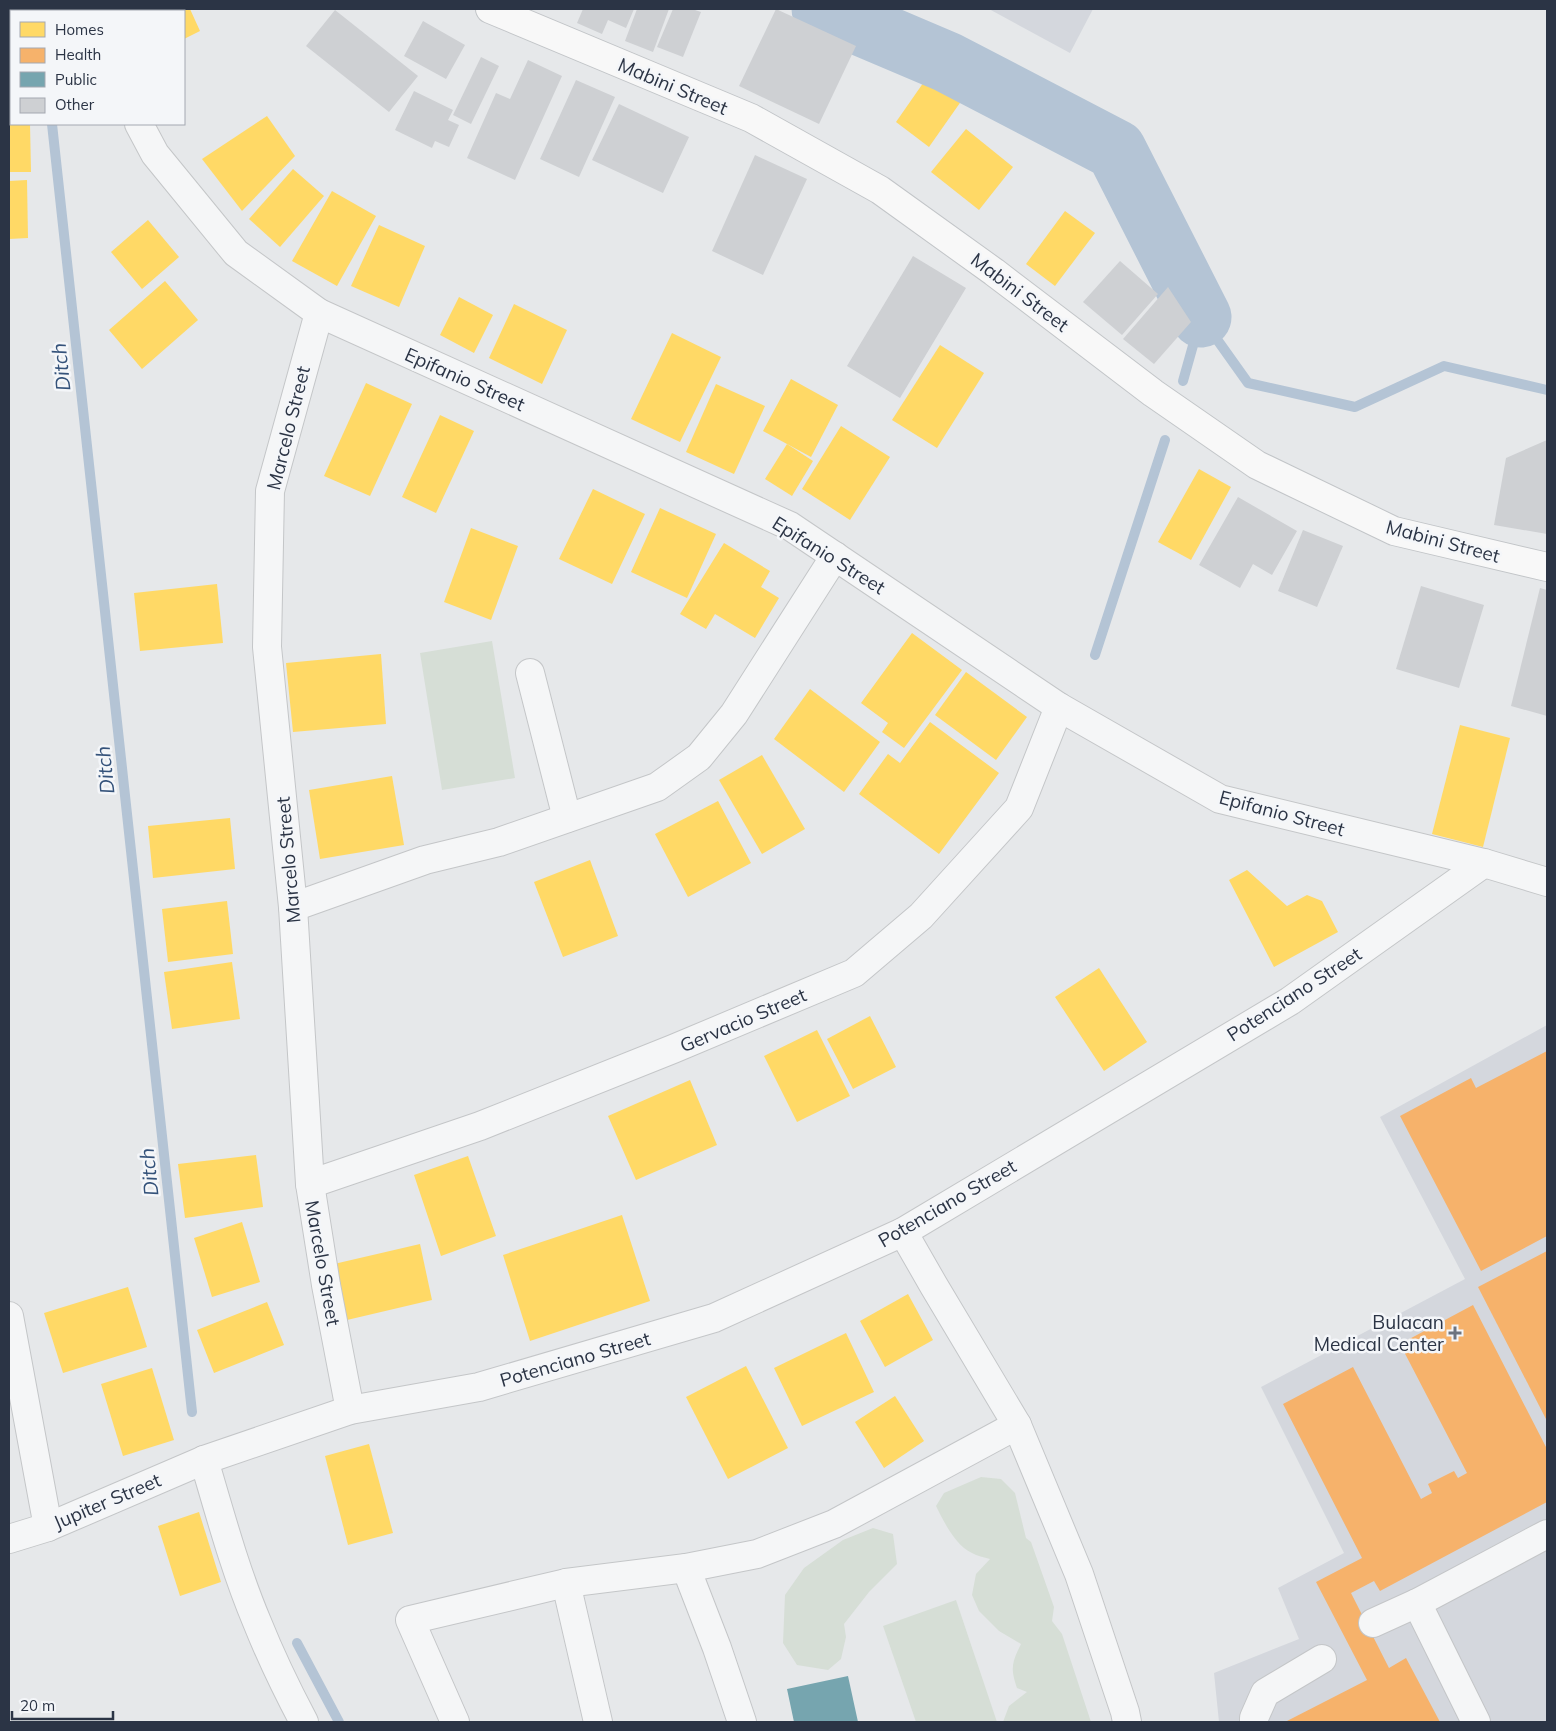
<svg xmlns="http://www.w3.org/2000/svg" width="1556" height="1731" font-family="Mulish,sans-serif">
  <rect width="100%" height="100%" fill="#e6e8ea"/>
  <g fill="#d4d7dd">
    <polygon points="989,9 1093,9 1070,53"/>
    <polygon points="1547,1025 1547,1722 1219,1722 1214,1673 1299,1639 1278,1588 1344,1553 1261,1387 1465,1279 1380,1117"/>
  </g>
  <g fill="#d6ded6">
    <polygon points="492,641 515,778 442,790 420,653"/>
    <path d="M981 1477 1001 1479 1015 1493 1026 1538 1031 1542 1054 1607 1052 1621 1062 1634 1091 1722H1003L1009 1706 1027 1692 1017 1688C1010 1668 1012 1662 1021 1644L999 1631 979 1611 972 1595 976 1574 990 1559C984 1557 977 1556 972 1553 955 1545 944 1522 936 1506L944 1493Z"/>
    <polygon points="873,1528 893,1534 897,1564 869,1592 844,1624 846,1637 841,1659 828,1670 797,1665 783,1643 785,1595 804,1568 843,1540"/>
    <polygon points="956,1600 997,1722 916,1722 883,1626"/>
  </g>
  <g fill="#ffd966">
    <polygon points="120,9 190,9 200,31 184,39 184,11 121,11"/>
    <polygon points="935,66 969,90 929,147 896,122"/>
    <polygon points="267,116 295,156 242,211 202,159"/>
    <polygon points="9,123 30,124 31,172 9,172"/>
    <polygon points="966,129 1013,167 979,210 931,172"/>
    <polygon points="293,169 324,196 280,247 249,219"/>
    <polygon points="27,180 28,238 9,239 9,181"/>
    <polygon points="332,191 376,216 337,286 292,261"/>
    <polygon points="1065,211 1095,233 1055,286 1026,264"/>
    <polygon points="148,220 179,257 142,289 111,252"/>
    <polygon points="379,225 425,246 399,307 351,286"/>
    <polygon points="165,281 198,320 142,369 109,330"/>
    <polygon points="459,297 493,315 474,353 440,335"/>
    <polygon points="514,304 567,330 542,384 489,358"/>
    <polygon points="672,333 721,357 680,442 631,419"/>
    <polygon points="940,345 984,373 937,448 892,420"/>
    <polygon points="791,379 838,405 811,457 763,431"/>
    <polygon points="366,383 412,404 370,496 324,476"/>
    <polygon points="716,384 765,406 734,474 686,452"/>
    <polygon points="440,415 474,431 436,513 402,497"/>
    <polygon points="841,426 890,457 850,520 802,489"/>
    <polygon points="787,444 813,461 792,496 765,479"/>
    <polygon points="1199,469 1231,487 1191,560 1158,542"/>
    <polygon points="593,489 645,514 612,584 559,559"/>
    <polygon points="660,508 716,534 687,598 631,572"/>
    <polygon points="471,528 518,546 491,620 444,602"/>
    <polygon points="724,543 770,571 761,587 779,598 755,638 715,614 706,629 680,614"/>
    <polygon points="217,584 223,643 140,651 134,593"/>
    <polygon points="912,633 962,670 904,748 882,732 888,723 861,703"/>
    <polygon points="381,654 386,724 293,732 286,663"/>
    <polygon points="966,672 1027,717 996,760 935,715"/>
    <polygon points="810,689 880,742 844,792 774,739"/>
    <polygon points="930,722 999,773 939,854 859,794 888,754 900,763"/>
    <polygon points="1460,725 1510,738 1483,847 1432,834"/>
    <polygon points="762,755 805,829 762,854 719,780"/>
    <polygon points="392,776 404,845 320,859 309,790"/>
    <polygon points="718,801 751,863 688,897 655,834"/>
    <polygon points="230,818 235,869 153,878 148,826"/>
    <polygon points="590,860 618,936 563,957 534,882"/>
    <polygon points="1247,870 1287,906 1307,895 1322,901 1338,932 1274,967 1229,880"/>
    <polygon points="227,901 233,954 168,962 162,909"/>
    <polygon points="232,962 240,1019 172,1029 164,972"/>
    <polygon points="1099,968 1147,1042 1104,1071 1055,997"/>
    <polygon points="870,1016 896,1067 853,1089 827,1039"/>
    <polygon points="817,1030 850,1096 797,1122 764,1056"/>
    <polygon points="690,1080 717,1145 636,1180 608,1116"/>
    <polygon points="256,1155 263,1207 185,1218 178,1164"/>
    <polygon points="468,1156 496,1236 441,1256 414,1175"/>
    <polygon points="622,1215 650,1301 530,1341 503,1255"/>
    <polygon points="242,1222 260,1282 212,1297 194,1238"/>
    <polygon points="420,1244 432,1300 347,1320 334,1264"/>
    <polygon points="128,1287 147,1347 63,1373 44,1313"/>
    <polygon points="908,1294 933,1340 885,1367 860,1321"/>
    <polygon points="267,1302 284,1345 214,1373 197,1330"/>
    <polygon points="846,1333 874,1392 802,1426 774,1368"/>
    <polygon points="746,1366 788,1448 728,1479 686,1397"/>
    <polygon points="152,1368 174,1440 123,1456 101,1384"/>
    <polygon points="895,1396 924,1441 884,1468 855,1422"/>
    <polygon points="369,1444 393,1533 348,1545 325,1456"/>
    <polygon points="199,1512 221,1582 180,1596 158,1526"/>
  </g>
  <g fill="#f6b26b">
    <polygon points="1547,1051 1547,1236 1481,1271 1400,1116 1471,1078 1476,1088"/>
    <polygon points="1547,1251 1547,1421 1478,1287"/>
    <polygon points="1473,1305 1547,1449 1547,1502 1380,1591 1374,1581 1351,1593 1389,1668 1406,1658 1440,1722 1285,1722 1367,1680 1316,1582 1362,1558 1283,1404 1353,1367 1421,1499 1432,1493 1428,1484 1454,1471 1458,1478 1467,1473 1400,1344"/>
  </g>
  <polygon fill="#76a5af" points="848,1676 858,1722 794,1722 787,1689"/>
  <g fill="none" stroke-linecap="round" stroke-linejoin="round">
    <g stroke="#b4c4d5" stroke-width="10">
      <polyline points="52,124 192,1412"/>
      <polyline points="1201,317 1248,383 1355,407 1444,366 1547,390"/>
      <polyline points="1183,381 1201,317"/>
      <polyline points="1095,655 1165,440"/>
      <polyline points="297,1643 339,1722"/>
    </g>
    <polyline stroke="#b4c4d5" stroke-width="61" points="822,9 947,62 1116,150 1201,317"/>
  </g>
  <g fill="#ced0d3">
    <polygon points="583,9 634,9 626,28 608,20 602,34 577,23"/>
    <polygon points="637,9 669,9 653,52 625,41"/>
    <polygon points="673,9 692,9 701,12 683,57 657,47"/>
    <polygon points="776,9 856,46 819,124 739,86"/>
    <polygon points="335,10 418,76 389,112 306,46"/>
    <polygon points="423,21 465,45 446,79 404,56"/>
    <polygon points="481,57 499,66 471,124 453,115"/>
    <polygon points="528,60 562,76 515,180 467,158 496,93 510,99"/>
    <polygon points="576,80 615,97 579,177 540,159"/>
    <polygon points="414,91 453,110 448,120 459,125 449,147 435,141 432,148 395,130"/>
    <polygon points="619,104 689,137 663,193 592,160"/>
    <polygon points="755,155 807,179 763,275 712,251"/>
    <polygon points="913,256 966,288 900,398 847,366"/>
    <polygon points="1120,261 1158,294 1122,335 1083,302"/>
    <polygon points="1168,287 1191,322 1154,364 1123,339"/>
    <polygon points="1547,440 1547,534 1494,525 1506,458"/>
    <polygon points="1238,497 1297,531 1272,575 1253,564 1240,588 1199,565"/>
    <polygon points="1303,530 1343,546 1317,607 1278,591"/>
    <polygon points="1421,586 1484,605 1459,688 1396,669"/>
    <polygon points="1540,588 1547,590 1547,716 1511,706"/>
  </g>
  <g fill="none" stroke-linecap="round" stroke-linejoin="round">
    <g stroke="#c4c6c8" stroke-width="30">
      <g id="minor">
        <polyline points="81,9 82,11"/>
        <polyline points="139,124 155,154 236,253 319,313 790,526 1059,707 1220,799 1484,863 1547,882"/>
        <polyline points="319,313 270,491 267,647 293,907 310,1184 326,1285 350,1410"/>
        <polyline points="530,673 567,818"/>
        <polyline points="293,907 425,860 499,842 657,787 699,757 734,714 835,556"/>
        <polyline points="310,1184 480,1126 673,1049 854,973 921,916 1019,808 1059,707"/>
        <polyline points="903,1232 934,1286 1017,1425 1079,1574 1125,1712 1127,1722"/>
        <polyline points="9,1316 48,1527"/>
        <path d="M204 1460C220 1514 235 1570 257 1622 271 1657 287 1690 304 1722"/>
        <polyline points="9,1539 48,1527 204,1460 350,1410 479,1387 714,1318 903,1232 1290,1001 1484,863"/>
        <polyline points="686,1568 717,1648 742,1722"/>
        <polyline points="566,1583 598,1722"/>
        <polyline points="1417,1603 1476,1722"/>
        <polyline points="1373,1623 1417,1603 1547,1534"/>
        <polyline points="455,1722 410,1620 566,1583 686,1568 757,1554 834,1524 1017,1425"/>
        <polyline points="1254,1722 1254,1718 1265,1693 1322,1659"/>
      </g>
    </g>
    <g stroke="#c2c5c8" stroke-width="30">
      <polyline id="major" points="490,9 751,118 880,190 994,272 1153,393 1257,465 1394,531 1547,567"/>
    </g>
    <use href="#minor" stroke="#f5f6f7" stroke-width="28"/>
    <use href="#major" stroke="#f8f8f8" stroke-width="28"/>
  </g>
  <path fill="#6c737f" stroke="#f4f6f9" stroke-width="2" d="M1452.5 1325.5h5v5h5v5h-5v5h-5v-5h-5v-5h5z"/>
  <g text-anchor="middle" stroke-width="5" stroke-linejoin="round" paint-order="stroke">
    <g font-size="19" fill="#2b3445" stroke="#f4f6f9">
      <text transform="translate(673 86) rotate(23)" y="7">Mabini Street</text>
      <text transform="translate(1020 292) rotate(37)" y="7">Mabini Street</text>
      <text transform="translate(465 379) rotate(24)" y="7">Epifanio Street</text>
      <text transform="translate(288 428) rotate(-76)" y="7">Marcelo Street</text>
      <text transform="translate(1443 541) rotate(15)" y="7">Mabini Street</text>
      <text transform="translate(829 555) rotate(32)" y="7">Epifanio Street</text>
      <text transform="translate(1282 813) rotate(15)" y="7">Epifanio Street</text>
      <text transform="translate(288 860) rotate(-95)" y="7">Marcelo Street</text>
      <text transform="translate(1294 994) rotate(-33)" y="7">Potenciano Street</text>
      <text transform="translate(743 1020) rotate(-23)" y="7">Gervacio Street</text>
      <text transform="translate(947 1203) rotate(-30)" y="7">Potenciano Street</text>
      <text transform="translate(323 1263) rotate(80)" y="7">Marcelo Street</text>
      <text transform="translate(575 1359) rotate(-16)" y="7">Potenciano Street</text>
      <text transform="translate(107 1501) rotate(-23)" y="7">Jupiter Street</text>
    </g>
    <g font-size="19" fill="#2b3445" stroke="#f4f6f9" text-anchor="end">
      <text x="1444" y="1329">Bulacan<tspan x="1444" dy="22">Medical Center</tspan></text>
    </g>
    <g font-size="20" font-style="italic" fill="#34527a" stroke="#f4f6f9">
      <text transform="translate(61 367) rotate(-96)" y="7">Ditch</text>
      <text transform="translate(105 770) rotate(-96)" y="7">Ditch</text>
      <text transform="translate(149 1172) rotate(-96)" y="7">Ditch</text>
    </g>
  </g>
  <rect width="1556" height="1731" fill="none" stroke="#2b3445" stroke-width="20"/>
  <rect x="10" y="10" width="175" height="115" fill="#f4f6f9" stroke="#a4a8b1"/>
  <rect x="20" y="22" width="25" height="15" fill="#ffd966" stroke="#a4a8b1"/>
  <text x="55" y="35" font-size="15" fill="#2b3445">Homes</text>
  <rect x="20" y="48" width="25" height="15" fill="#f6b26b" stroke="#a4a8b1"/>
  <text x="55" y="60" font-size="15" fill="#2b3445">Health</text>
  <rect x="20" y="72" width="25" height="15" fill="#76a5af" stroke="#a4a8b1"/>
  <text x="55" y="85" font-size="15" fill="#2b3445">Public</text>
  <rect x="20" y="98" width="25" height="15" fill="#ced0d3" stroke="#a4a8b1"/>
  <text x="55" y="110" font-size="15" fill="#2b3445">Other</text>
  <path d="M12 1711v8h101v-8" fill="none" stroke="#2b3445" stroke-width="2.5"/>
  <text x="20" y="1711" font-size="15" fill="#2b3445" stroke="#f4f6f9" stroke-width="4" paint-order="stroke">20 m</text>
</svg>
